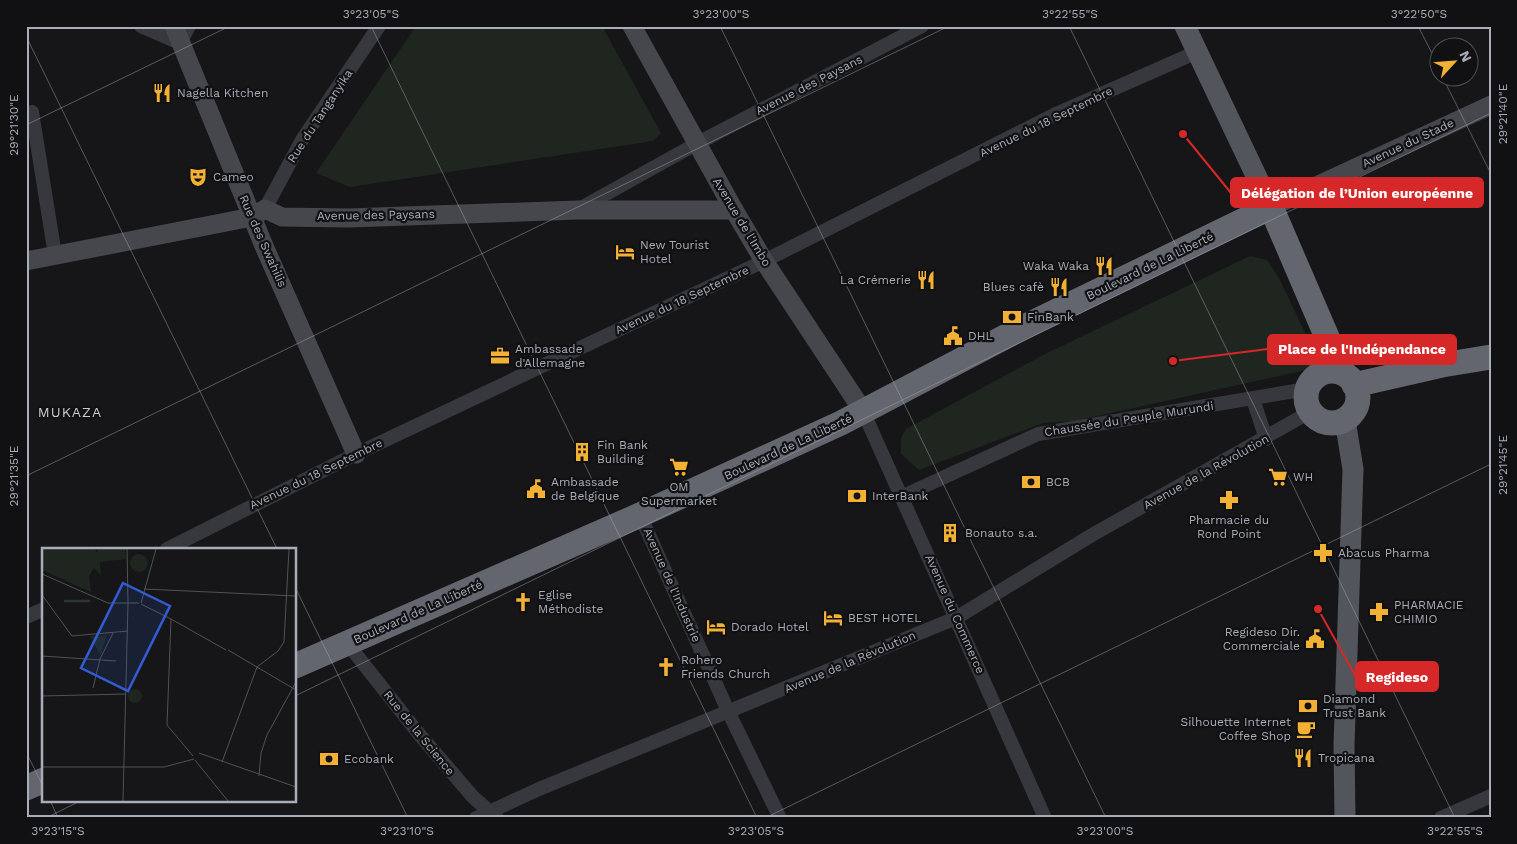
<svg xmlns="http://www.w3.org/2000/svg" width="1517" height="844" font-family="'Work Sans',sans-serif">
  <rect width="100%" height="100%" fill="#161618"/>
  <g fill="#1e261f">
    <polygon points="416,26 602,26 661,133 653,141 350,187 316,173"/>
    <polygon points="1250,256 1267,260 1279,278 1312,347 1313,364 1306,370 1075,421 1043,423 919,470 901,454 901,438 906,429 1045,354"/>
  </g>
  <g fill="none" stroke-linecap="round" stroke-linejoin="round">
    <g stroke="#37383d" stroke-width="14">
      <polyline points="141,26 180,43 189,26"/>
      <polyline points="32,112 55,255"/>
      <polyline points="265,209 302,140 379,26"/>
      <polyline points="579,209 696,144 922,26"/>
      <polyline points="1253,399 1266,439"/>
      <polyline points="863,411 1045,818"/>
      <polyline points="903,496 1038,434 1307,389"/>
      <polyline points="640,515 729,713 780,818"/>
      <polyline points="167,549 356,454 764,261 1054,115 1197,52"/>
      <polyline points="26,617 44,609"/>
      <polyline points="347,643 419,734 473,797 497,818"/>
      <polyline points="476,818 539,789 956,618 1092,535 1310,412"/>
      <polyline points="1441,818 1491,796"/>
    </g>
    <g stroke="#45474d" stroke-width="19">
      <polyline points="174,26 264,246 356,454"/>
      <polyline points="632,26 734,210 764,261 863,411"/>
      <polyline points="1271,207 1491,105"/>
      <polyline points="26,261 252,217 265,209 282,217 349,218 578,210 734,210"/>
    </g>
    <g stroke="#53555c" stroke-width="21">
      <polyline points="1185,26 1271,207"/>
      <polyline points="1345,818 1344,745 1353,469 1345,420"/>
    </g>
    <g stroke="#63666e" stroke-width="25">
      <circle cx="1332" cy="397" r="26"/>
      <polyline points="1354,385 1442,365 1491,357"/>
      <polyline points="295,666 640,515 841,423 1024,327 1271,207 1330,344 1339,372"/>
      <polyline points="26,788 44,780"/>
    </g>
  </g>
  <path fill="none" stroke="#a8adb8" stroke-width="1" stroke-opacity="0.45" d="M371 26 757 818M720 26 1106 818M1069 26 1455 818M1418 26 1440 69M26 36 277 549M1443 78 1491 174M26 125 230 26M26 476 949 26M295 587 408 818M295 696 1491 113M26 752 44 788M50 800 58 818M46 818 82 800M765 818 1491 464M1485 818 1491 815"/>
  <defs>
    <g id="restaurant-bare" transform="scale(1.5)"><path d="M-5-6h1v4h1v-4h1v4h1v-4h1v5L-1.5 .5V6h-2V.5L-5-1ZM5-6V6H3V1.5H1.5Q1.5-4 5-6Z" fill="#f2b134" stroke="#111113" stroke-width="2.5" paint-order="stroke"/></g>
    <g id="theatre-bare" transform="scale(1.5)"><path d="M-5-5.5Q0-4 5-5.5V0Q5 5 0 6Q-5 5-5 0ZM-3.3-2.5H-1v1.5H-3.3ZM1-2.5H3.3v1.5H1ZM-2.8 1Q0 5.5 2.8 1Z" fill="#f2b134" stroke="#111113" stroke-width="2.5" paint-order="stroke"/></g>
    <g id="hotel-bare" transform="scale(1.5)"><path d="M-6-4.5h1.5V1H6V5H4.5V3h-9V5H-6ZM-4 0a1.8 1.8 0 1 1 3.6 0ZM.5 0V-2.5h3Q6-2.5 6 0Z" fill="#f2b134" stroke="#111113" stroke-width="2.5" paint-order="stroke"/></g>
    <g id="bank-bare" transform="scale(1.5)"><path d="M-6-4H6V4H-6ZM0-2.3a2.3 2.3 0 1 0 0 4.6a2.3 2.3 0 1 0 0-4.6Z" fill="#f2b134" stroke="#111113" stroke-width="2.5" paint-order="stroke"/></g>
    <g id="civic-bare" transform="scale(1.5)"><path d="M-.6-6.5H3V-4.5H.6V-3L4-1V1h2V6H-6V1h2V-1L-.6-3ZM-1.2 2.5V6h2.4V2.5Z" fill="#f2b134" stroke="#111113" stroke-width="2.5" paint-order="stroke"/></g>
    <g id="office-bare" transform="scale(1.5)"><path d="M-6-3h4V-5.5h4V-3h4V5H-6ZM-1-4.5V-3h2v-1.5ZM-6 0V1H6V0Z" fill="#f2b134" stroke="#111113" stroke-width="2.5" paint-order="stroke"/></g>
    <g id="building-bare" transform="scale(1.5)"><path d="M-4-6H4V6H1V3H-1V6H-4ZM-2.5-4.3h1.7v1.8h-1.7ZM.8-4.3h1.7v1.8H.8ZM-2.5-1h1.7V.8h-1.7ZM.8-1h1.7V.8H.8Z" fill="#f2b134" stroke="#111113" stroke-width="2.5" paint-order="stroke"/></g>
    <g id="supermarket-bare" transform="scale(1.5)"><path d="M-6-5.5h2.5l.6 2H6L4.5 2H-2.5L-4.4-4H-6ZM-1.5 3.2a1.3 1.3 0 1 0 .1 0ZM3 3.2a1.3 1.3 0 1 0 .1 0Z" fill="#f2b134" stroke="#111113" stroke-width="2.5" paint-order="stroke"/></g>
    <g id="pharmacy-bare" transform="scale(1.5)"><path d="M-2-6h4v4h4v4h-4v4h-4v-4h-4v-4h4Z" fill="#f2b134" stroke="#111113" stroke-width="2.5" paint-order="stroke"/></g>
    <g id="church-bare" transform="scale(1.5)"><path d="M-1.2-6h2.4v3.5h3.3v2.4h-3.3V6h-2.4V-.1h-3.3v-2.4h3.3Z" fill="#f2b134" stroke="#111113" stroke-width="2.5" paint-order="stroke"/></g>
    <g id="cafe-bare" transform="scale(1.5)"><path d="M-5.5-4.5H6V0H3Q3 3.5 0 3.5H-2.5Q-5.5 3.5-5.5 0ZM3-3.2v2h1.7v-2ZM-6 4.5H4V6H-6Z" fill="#f2b134" stroke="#111113" stroke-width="2.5" paint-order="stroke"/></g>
  </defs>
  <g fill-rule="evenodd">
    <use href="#restaurant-bare" x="162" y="93"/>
    <use href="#theatre-bare" x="198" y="177"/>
    <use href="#hotel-bare" x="625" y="252"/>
    <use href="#restaurant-bare" x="1104" y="266"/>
    <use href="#restaurant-bare" x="926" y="280"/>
    <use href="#restaurant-bare" x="1059" y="287"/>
    <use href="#bank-bare" x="1012" y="317"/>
    <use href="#civic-bare" x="953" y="336"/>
    <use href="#office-bare" x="500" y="356"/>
    <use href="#building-bare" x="582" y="452"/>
    <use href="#supermarket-bare" x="679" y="467"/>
    <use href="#supermarket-bare" x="1278" y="477"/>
    <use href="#bank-bare" x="1031" y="482"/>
    <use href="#civic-bare" x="536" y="489"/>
    <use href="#bank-bare" x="857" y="496"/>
    <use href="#pharmacy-bare" x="1229" y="500"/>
    <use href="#building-bare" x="950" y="533"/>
    <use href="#pharmacy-bare" x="1323" y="553"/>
    <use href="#church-bare" x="523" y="602"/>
    <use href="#pharmacy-bare" x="1379" y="612"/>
    <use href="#hotel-bare" x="833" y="618"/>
    <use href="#hotel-bare" x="716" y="627"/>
    <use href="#civic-bare" x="1315" y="639"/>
    <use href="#church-bare" x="666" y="667"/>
    <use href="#bank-bare" x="1308" y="706"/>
    <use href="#cafe-bare" x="1306" y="729"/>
    <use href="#restaurant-bare" x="1303" y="758"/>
    <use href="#bank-bare" x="329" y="759"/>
  </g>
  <g text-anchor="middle" stroke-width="4.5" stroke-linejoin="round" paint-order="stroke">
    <g font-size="12" fill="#a8adb8" stroke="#111113">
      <text transform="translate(809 85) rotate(-27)" y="4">Avenue des Paysans</text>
      <text transform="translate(320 116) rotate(-57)" y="4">Rue du Tanganyika</text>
      <text transform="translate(1046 122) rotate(-26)" y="4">Avenue du 18 Septembre</text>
      <text transform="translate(1408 143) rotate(-25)" y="4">Avenue du Stade</text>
      <text transform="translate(376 215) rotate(-1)" y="4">Avenue des Paysans</text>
      <text transform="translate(742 222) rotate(59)" y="4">Avenue de l'Imbo</text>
      <text transform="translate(263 241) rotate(66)" y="4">Rue des Swahilis</text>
      <text transform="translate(1150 266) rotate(-26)" y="4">Boulevard de La Liberté</text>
      <text transform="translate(682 300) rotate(-25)" y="4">Avenue du 18 Septembre</text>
      <text transform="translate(1129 419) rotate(-9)" y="4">Chaussée du Peuple Murundi</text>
      <text transform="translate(788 447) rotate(-25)" y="4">Boulevard de La Liberté</text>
      <text transform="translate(1206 472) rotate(-29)" y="4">Avenue de la Révolution</text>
      <text transform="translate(316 474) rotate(-26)" y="4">Avenue du 18 Septembre</text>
      <text transform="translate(672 585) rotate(66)" y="4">Avenue de l'Industrie</text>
      <text transform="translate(418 612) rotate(-24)" y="4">Boulevard de La Liberté</text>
      <text transform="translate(955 614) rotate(66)" y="4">Avenue du Commerce</text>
      <text transform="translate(850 662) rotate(-23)" y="4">Avenue de la Révolution</text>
      <text transform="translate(419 733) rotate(51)" y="4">Rue de la Science</text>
    </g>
    <g font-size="12" fill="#a8adb8" stroke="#111113" text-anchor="start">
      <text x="177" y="97">Nagella Kitchen</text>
      <text x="213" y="181">Cameo</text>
      <text x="640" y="249">New Tourist<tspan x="640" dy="14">Hotel</tspan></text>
      <text x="1089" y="270" text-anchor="end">Waka Waka</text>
      <text x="911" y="284" text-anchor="end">La Crémerie</text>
      <text x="1044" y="291" text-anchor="end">Blues cafè</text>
      <text x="1027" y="321">FinBank</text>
      <text x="968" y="340">DHL</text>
      <text x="515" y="353">Ambassade<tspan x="515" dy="14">d'Allemagne</tspan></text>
      <text x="597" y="449">Fin Bank<tspan x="597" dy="14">Building</tspan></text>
      <text x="1293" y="481">WH</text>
      <text x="551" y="486">Ambassade<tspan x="551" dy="14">de Belgique</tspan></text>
      <text x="1046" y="486">BCB</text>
      <text x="679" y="491" text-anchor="middle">OM<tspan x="679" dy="14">Supermarket</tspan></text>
      <text x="872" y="500">InterBank</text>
      <text x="1229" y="524" text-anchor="middle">Pharmacie du<tspan x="1229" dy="14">Rond Point</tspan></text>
      <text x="965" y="537">Bonauto s.a.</text>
      <text x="1338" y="557">Abacus Pharma</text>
      <text x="538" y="599">Eglise<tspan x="538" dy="14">Méthodiste</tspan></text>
      <text x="1394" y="609">PHARMACIE<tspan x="1394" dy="14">CHIMIO</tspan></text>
      <text x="848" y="622">BEST HOTEL</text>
      <text x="731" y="631">Dorado Hotel</text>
      <text x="1300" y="636" text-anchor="end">Regideso Dir.<tspan x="1300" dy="14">Commerciale</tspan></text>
      <text x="681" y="664">Rohero<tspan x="681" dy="14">Friends Church</tspan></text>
      <text x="1323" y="703">Diamond<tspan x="1323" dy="14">Trust Bank</tspan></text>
      <text x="1291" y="726" text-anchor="end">Silhouette Internet<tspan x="1291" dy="14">Coffee Shop</tspan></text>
      <text x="1318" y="762">Tropicana</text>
      <text x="344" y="763">Ecobank</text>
    </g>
    <g font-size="14" letter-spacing="1" fill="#c9ccd4" stroke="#111113">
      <text x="70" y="417">MUKAZA</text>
    </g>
  </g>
  <g transform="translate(42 548)">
    <rect width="254" height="254" fill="#161618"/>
    <path d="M0 1H53L55 5 56 1H83L84 11 58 14 59 27 52 20 47 28 49 44 0 22ZM88 15a9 9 0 1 1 18 0a9 9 0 1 1-18 0ZM65 87 59 106 58 107 48 88ZM86 148a7 7 0 1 1 14 0a7 7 0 1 1-14 0Z" fill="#1e261f"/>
    <path fill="none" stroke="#2c353c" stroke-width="2.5" d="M22 53H48"/>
    <path fill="none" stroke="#505258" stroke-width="1" d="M85 1 86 55M0 26 66 55H86M102 41 254 48M0 47 30 88 86 83M99 55 114 1M99 56 129 71 125 177M129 71 184 102M186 102 254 142M0 108 74 113M51 140 58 111 71 85M0 148 84 146M125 177 151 208M157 205 254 239M153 212 186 253M180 214 215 119 236 103 242 94 247 1M0 219H122L152 211M217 228 219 205 225 187 254 134M81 253 86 55H97"/>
    <path fill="#325cd3" fill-opacity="0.15" stroke="#325cd3" stroke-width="2.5" d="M81 35 128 58 86 143 39 120Z"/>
    <rect width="254" height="254" fill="none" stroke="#a8adb8" stroke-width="2.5"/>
  </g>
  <path fill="none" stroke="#d62828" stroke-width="2" d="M1183 134L1231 193M1173 361L1268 349M1318 609L1356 677"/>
  <g fill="#d62828" stroke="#111113" stroke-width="2">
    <circle cx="1183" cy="134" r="5"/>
    <circle cx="1173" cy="361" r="5"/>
    <circle cx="1318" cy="609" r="5"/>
  </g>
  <g fill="#d62828" stroke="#d62828" stroke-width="2">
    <rect x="1231" y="178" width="252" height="29" rx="5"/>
    <rect x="1268" y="335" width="188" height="29" rx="5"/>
    <rect x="1356" y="662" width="82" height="29" rx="5"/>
  </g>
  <g font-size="14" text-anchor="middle" font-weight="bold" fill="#fff">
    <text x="1357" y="198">Délégation de l’Union européenne</text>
    <text x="1362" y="354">Place de l'Indépendance</text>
    <text x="1397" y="682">Regideso</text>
  </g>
  <rect width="1517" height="844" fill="none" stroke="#111113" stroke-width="55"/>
  <g transform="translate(1454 62) rotate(64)"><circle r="24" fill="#111113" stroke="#4d4f55"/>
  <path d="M0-4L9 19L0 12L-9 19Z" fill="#f2b134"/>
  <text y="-8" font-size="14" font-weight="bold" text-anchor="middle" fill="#a8adb8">N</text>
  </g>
  <rect x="28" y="28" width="1462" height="788" fill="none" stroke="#a8adb8" stroke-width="2"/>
  <g font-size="12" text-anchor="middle" fill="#a8adb8">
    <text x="371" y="18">3°23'05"S</text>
    <text x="721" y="18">3°23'00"S</text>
    <text x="1070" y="18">3°22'55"S</text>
    <text x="1419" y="18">3°22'50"S</text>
    <text transform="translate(1503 114) rotate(-90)" y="4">29°21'40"E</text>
    <text transform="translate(14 125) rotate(-90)" y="4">29°21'30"E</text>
    <text transform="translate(1503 465) rotate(-90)" y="4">29°21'45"E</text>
    <text transform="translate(14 476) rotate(-90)" y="4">29°21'35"E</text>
    <text x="58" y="835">3°23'15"S</text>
    <text x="407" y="835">3°23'10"S</text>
    <text x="756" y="835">3°23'05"S</text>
    <text x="1105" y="835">3°23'00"S</text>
    <text x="1455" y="835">3°22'55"S</text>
  </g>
</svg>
